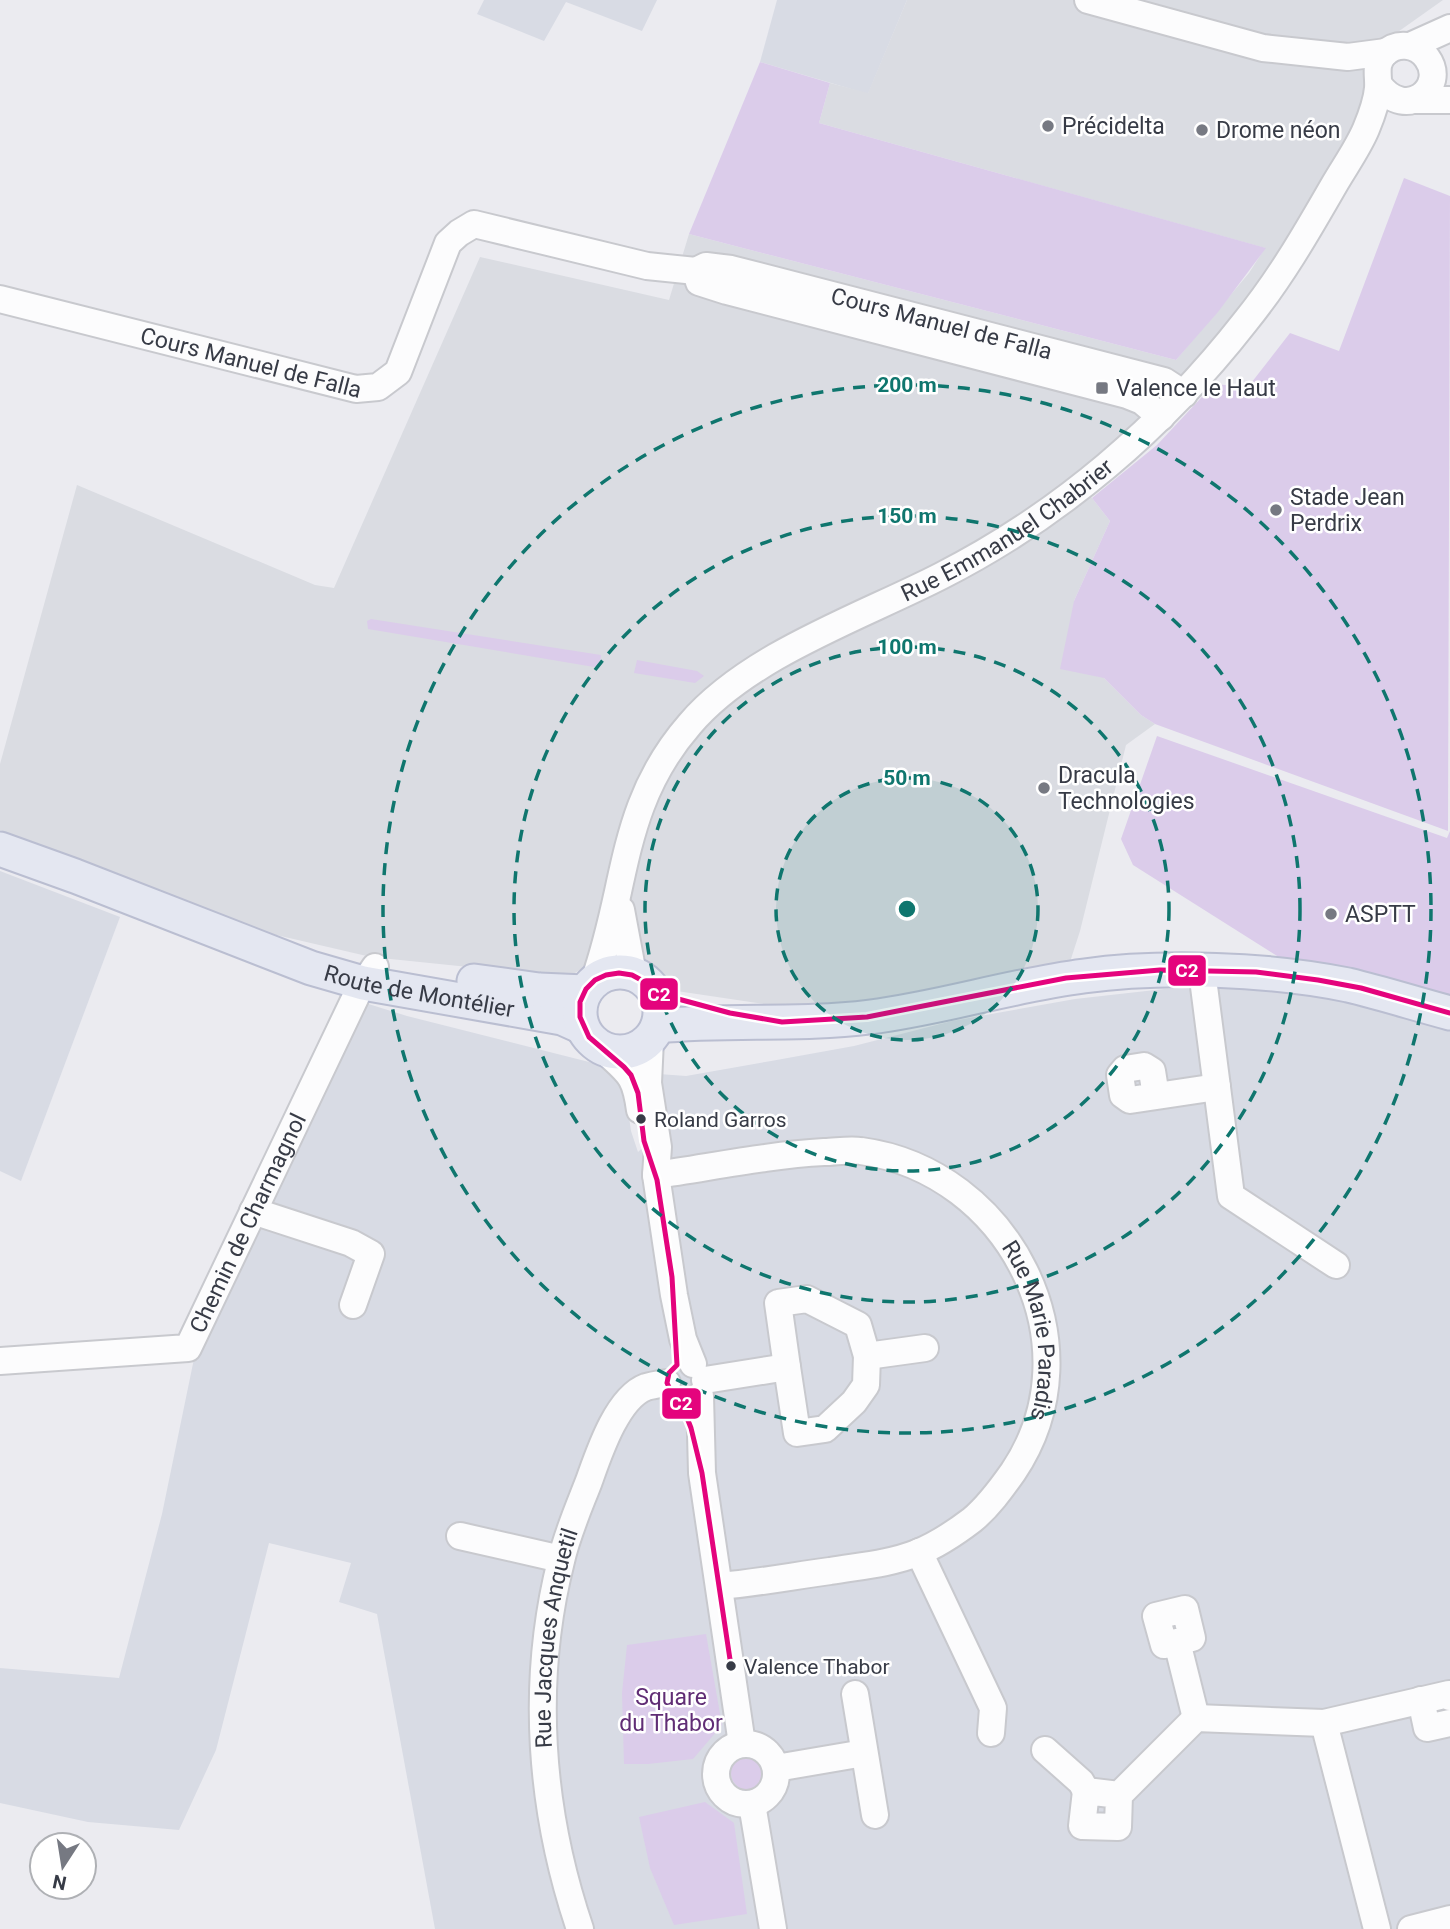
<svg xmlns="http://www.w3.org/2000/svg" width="1450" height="1929" font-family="Roboto,sans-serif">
  <rect width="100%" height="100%" fill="#ebebf0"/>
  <g fill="#d8dbe4">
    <polygon points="484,0 657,0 642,31 566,2 544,41 477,14"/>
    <polygon points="777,0 907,0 868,94 760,62"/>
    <polygon points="0,871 120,917 21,1181 0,1171"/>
    <polygon points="1236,988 1343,997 1450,1026 1450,1929 435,1929 377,1614 339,1602 351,1563 269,1543 216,1750 179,1830 88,1822 0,1803 0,1668 119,1678 162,1514 196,1349 362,1002 407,1016 597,1064 611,1071 625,1089 631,1131 638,1152 666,1126 659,1074 686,1076 771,1061 854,1046 952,1021 1075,999 1164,989"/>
  </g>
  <polygon fill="#dadce2" points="907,0 1443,0 1395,34 1359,125 1343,155 1238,317 1179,381 1099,458 1071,479 1092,498 1110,521 1074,601 1104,678 1141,715 1155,724 1126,745 1080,931 1069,965 897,999 832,1006 777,1006 670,990 648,965 619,961 584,967 572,975 556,976 371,957 272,934 151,894 78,861 0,830 0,764 77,485 315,585 334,588 480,257 669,300 689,234 1176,360 1249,273 1265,248 819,123 830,83 868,93"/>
  <g fill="#dbccea">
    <polygon points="760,62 830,83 819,123 1266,248 1218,312 1176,360 689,234"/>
    <polygon points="1404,178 1450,196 1448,831 1155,724 1141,715 1104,678 1060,669 1074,601 1110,521 1092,498 1157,445 1214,384 1248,387 1290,333 1339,351"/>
    <polygon points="371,619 601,655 600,668 368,629 367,621"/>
    <polygon points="637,660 697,671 704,676 695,683 634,673"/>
    <polygon points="1157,736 1447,838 1450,831 1450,997 1290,964 1133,865 1121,839"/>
    <polygon points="706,1634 722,1725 693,1759 648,1764 624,1764 622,1693 627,1645"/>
    <circle cx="748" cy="1773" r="17"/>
    <polygon points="705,1802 734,1823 747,1914 674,1925 650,1868 639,1817"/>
  </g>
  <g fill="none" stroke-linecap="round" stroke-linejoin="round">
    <g stroke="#c8c9ce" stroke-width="30">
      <g id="minor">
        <polyline points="1088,0 1263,48 1348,57 1386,52"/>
        <polyline points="1410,46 1450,28"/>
        <polyline points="1414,100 1450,100"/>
        <path id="s1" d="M0 299 356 389 378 387 398 372 448 243 459 233 474 224 647 266 696 271"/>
        <path id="s2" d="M1161 417 1142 401 1127 395 727 291 699 282 696 271 706 266 731 269 1164 381 1184 394"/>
        <polyline points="621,910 633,974"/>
        <polyline points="1202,971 1231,1196 1336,1265"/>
        <path id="s3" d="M594 981C628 887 619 805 690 724 749 655 861 617 941 576 1059 516 1163 427 1245 322 1280 279 1307 232 1334 185 1345 166 1358 148 1366 129 1371 117 1377 100 1378 88 1379 75 1374 65 1384 54 1397 41 1417 44 1427 58 1448 87 1406 122 1379 85"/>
        <polyline points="650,1040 648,1083 658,1147 656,1175 674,1295 683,1339 693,1364"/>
        <path d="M603 1049C628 1073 635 1073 640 1110"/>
        <polyline points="1156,1096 1152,1071 1144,1066 1125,1069 1120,1075 1123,1095 1130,1100 1217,1087"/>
        <path id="s4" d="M656 1175C712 1167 768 1155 824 1152 835 1152 849 1149 861 1151 1009 1171 1099 1345 1013 1472 1001 1489 988 1507 972 1520 955 1533 937 1545 917 1553 889 1564 859 1566 830 1571 793 1576 756 1583 720 1586"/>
        <polyline points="253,1211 351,1243 371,1254 353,1305"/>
        <path id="s5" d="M0 1361 188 1348 358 992 375 967"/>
        <polyline points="787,1367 778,1303 807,1299 858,1325 867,1356 925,1348"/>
        <polyline points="705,1380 787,1367 797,1433 825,1429 854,1402 866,1385 867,1356"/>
        <polyline points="700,1396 702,1473 742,1744"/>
        <polyline points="460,1536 561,1559"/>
        <polyline points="919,1552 993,1708 991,1733"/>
        <polyline points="1177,1642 1192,1638 1185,1609 1156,1616 1164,1645 1177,1642 1196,1718"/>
        <polyline points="855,1694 875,1815"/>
        <polyline points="1421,1700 1427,1728 1450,1723"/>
        <polyline points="1324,1723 1377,1929"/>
        <circle cx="746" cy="1774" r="30"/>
        <polyline points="1045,1750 1081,1782 1086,1791"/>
        <polyline points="776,1768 864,1753"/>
        <polyline points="1119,1795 1086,1791 1082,1826 1118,1827 1119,1795 1196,1718 1324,1723 1449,1694 1450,1697"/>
        <polyline points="752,1804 773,1929"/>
        <path id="s6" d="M580 1929C540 1811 530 1683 561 1561 567 1534 579 1507 589 1481 599 1453 617 1398 646 1387 652 1385 660 1384 667 1383"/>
        <polyline points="1411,1929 1450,1919"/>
      </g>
    </g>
    <g stroke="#babed1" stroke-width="37">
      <g id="major">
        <path id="s7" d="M0 849 75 876 311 968 363 983 562 1018 582 1027"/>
        <circle cx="620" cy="1012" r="40"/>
        <polyline points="474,981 539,990 585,992"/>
        <path d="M658 1026C729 1019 800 1026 870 1017 942 1008 1012 985 1084 976 1162 965 1270 969 1348 985 1382 993 1416 1004 1450 1013"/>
      </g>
    </g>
    <use href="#minor" stroke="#fcfcfd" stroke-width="26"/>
    <use href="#major" stroke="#e4e7f1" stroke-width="33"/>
    <g stroke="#fff" stroke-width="10">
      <polyline id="bus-1" points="731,1666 702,1473 691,1428 680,1400 673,1395 667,1383 669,1373 677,1365 672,1277 657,1180 644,1141 638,1093 631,1075 624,1067 589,1037 580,1017 580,1002 586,989 595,980 606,975 619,973 632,975 645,982 656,993 730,1013 782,1022 867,1017 1066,978 1160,970 1256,972 1318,980 1361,988 1450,1013"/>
    </g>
    <use href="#bus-1" stroke="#e4047d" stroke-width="5"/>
  </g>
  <circle cx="907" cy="909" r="131" fill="#0f766e" fill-opacity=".12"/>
  <g fill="none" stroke="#0f766e" stroke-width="3.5" stroke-dasharray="12 9">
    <circle cx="907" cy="909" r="131"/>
    <circle cx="907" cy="909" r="262"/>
    <circle cx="907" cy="909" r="393"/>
    <circle cx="907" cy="909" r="524"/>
  </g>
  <g fill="#767982" stroke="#fff" stroke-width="2.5">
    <circle cx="1048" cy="126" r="7"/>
    <circle cx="1202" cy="130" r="7"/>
    <rect x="1095" y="381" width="14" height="14" rx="3.5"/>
    <circle cx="1276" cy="510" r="7"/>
    <circle cx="1044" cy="788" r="7"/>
    <circle cx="1331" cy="914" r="7"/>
  </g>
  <g fill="#373b46" stroke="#fff" stroke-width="2.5">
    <circle cx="641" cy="1119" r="6"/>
    <circle cx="731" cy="1666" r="6"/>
  </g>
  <g text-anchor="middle" stroke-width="5" stroke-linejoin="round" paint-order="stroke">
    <g font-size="21" fill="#373b46" stroke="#fff" text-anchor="start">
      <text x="654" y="1127">Roland Garros</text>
      <text x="744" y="1674">Valence Thabor</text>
    </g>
    <g font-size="23" fill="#373b46" stroke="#fff" text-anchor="start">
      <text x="1062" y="134">Précidelta</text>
      <text x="1216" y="138">Drome néon</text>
      <text x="1116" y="396">Valence le Haut</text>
      <text x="1290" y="505">Stade Jean<tspan x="1290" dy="26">Perdrix</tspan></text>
      <text x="1058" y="783">Dracula<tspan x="1058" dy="26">Technologies</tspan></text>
      <text x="1345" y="922">ASPTT</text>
    </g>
    <g font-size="23" fill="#373b46" stroke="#fff">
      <text dy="8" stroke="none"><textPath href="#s2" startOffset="749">Cours Manuel de Falla</textPath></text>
      <text dy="8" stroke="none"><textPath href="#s1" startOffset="259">Cours Manuel de Falla</textPath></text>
      <text dy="8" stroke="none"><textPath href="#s3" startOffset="651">Rue Emmanuel Chabrier</textPath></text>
      <text dy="8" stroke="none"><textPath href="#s7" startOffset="444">Route de Montélier</textPath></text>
      <text dy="8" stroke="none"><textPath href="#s5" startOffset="327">Chemin de Charmagnol</textPath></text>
      <text dy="8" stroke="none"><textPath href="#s4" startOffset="478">Rue Marie Paradis</textPath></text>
      <text dy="8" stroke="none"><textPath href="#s6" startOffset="296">Rue Jacques Anquetil</textPath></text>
    </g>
    <g font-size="23" fill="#602d75" stroke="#fff">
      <text x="671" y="1705">Square<tspan x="671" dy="26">du Thabor</tspan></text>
    </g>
  </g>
  <circle cx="907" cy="909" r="10" fill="#0f766e" stroke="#fff" stroke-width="3.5"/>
  <g font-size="21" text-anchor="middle" font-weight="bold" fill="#0f766e" stroke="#fff" stroke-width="5" stroke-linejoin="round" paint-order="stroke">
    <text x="907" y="392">200 m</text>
    <text x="907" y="523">150 m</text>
    <text x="907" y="654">100 m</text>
    <text x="907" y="785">50 m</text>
  </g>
  <g stroke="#fff" stroke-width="2.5">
    <rect x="1167" y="954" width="40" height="33" rx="7" fill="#e4047d"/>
    <rect x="639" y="977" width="40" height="34" rx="7" fill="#e4047d"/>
    <rect x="661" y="1387" width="41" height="33" rx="7" fill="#e4047d"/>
  </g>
  <g font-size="19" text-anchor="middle" font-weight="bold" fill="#fff">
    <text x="1187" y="977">C2</text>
    <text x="659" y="1001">C2</text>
    <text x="681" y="1410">C2</text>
  </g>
  <g transform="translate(63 1866) rotate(192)"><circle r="33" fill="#ffffff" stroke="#afb1b5" stroke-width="2"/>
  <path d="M0-5L12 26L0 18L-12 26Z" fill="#767982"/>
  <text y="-10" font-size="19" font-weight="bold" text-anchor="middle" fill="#373b46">N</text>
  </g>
</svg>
